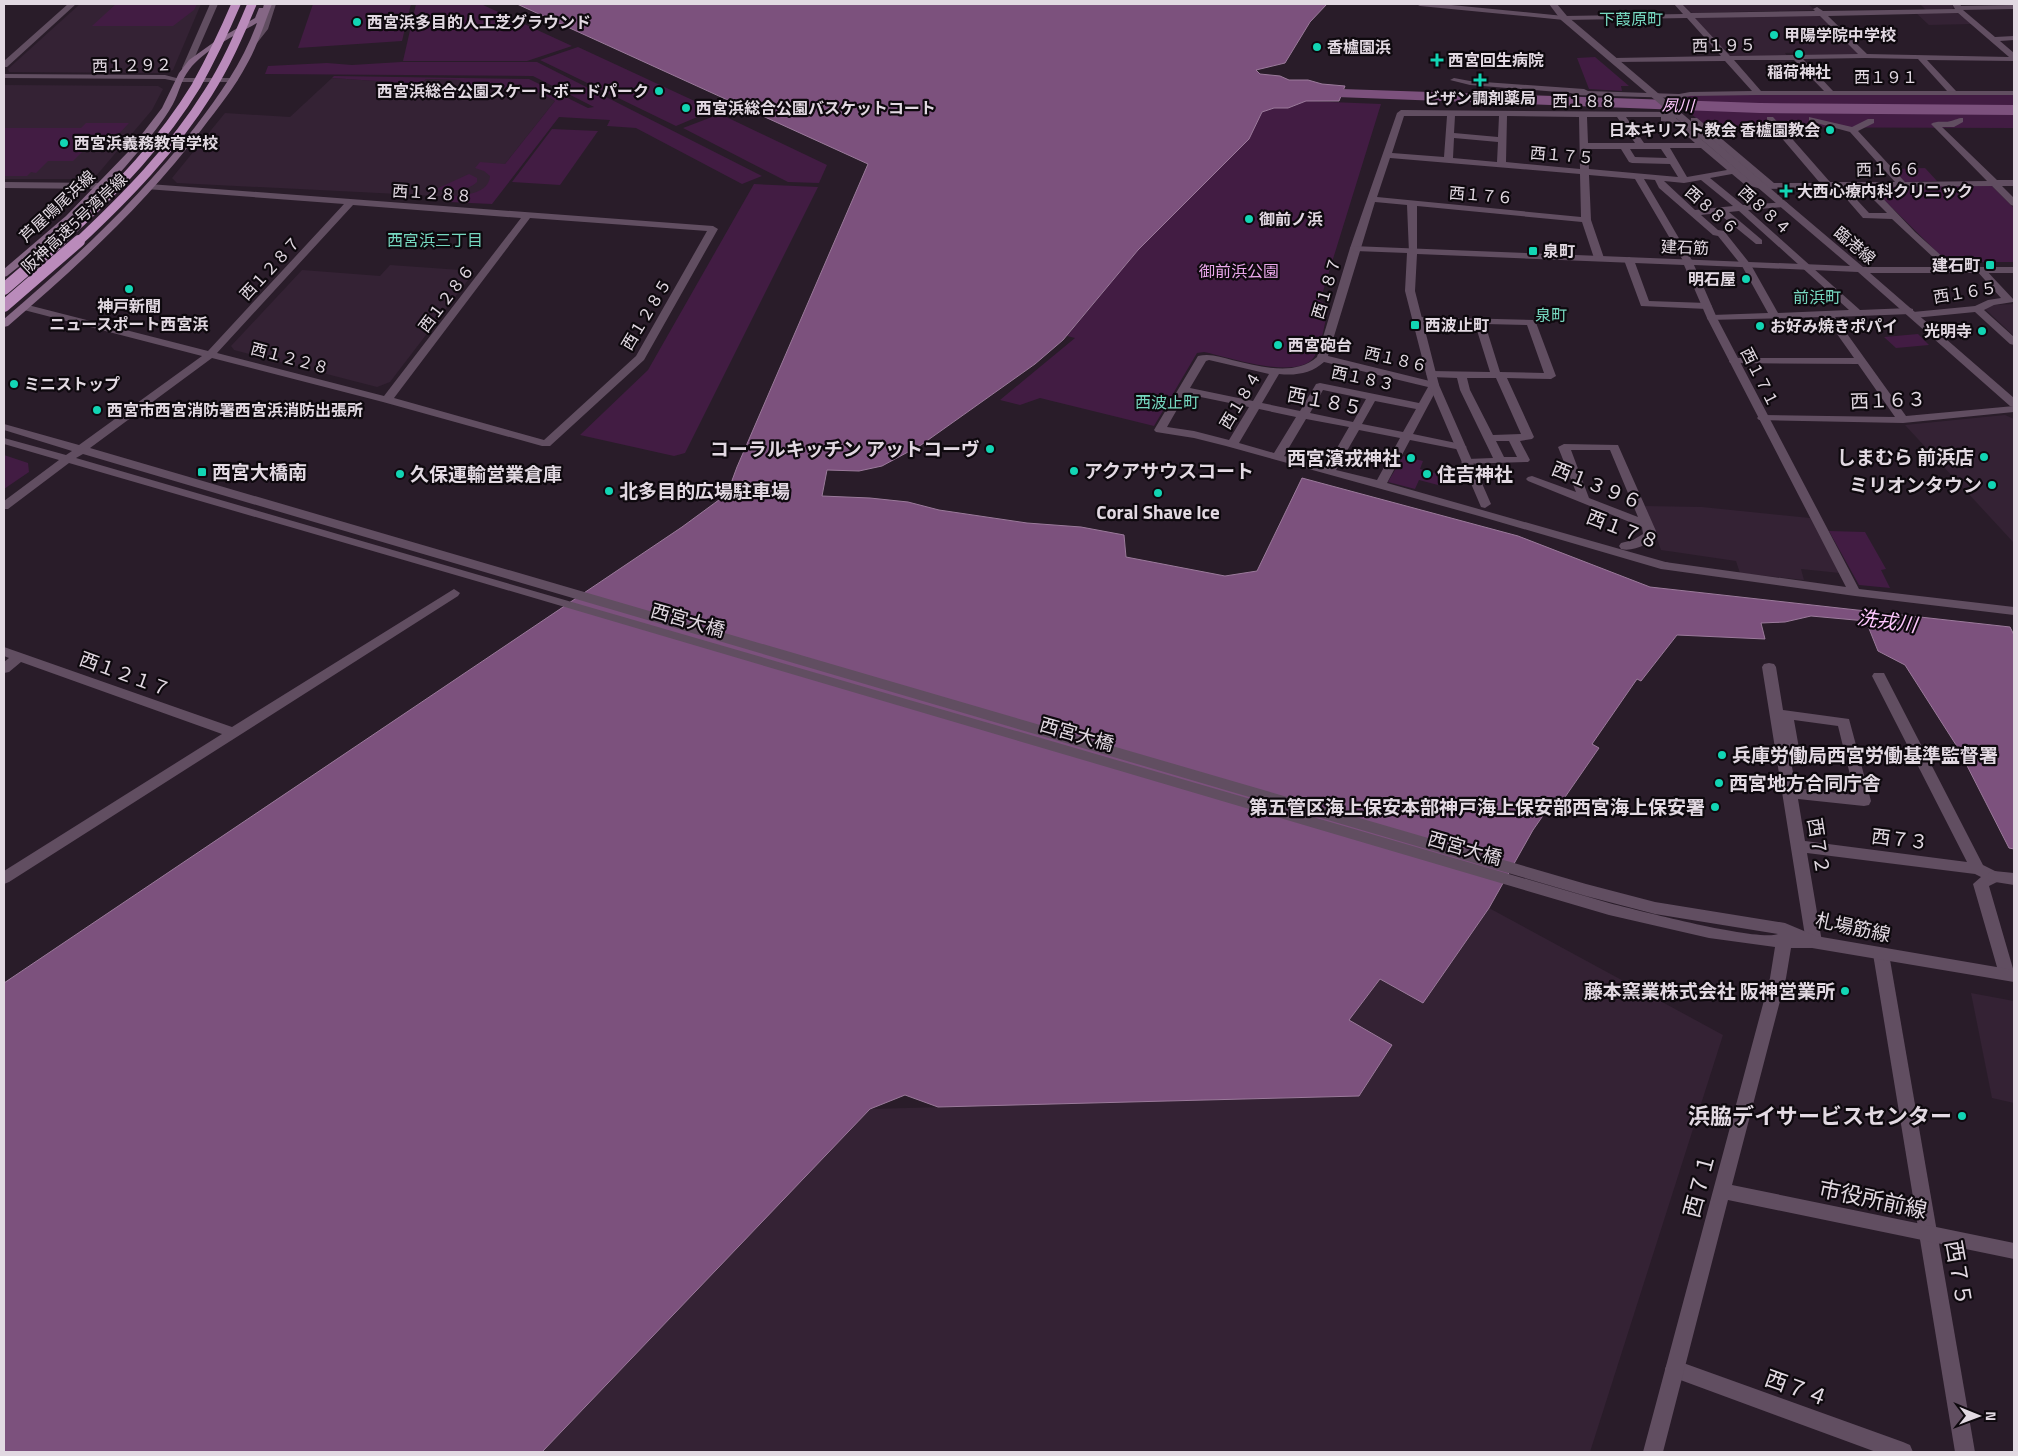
<svg xmlns="http://www.w3.org/2000/svg" width="2018" height="1456" font-family="'Titillium Web','Noto Sans JP',sans-serif">
  <rect width="100%" height="100%" fill="#291c29"/>
  <g fill="#342234">
    <polygon points="80,4 201,4 173,70 164,73 9,72 8,69"/>
    <polygon points="1682,4 1808,4 1815,10 1692,13"/>
    <polygon points="1920,4 1951,4 1954,8 1952,9 1972,24 1929,25 1915,12 1926,10"/>
    <polygon points="1821,15 1859,54 1807,56 1803,52 1785,53 1787,56 1733,57 1728,55 1693,17"/>
    <polygon points="332,78 421,84 426,79 460,80 466,86 532,89 555,101 478,198 177,183 172,178 225,113 290,117"/>
    <polygon points="4,85 158,86 163,89 152,110 96,176 85,179 4,179"/>
    <polygon points="390,265 475,271 390,382 377,387 234,350 231,346 302,270 380,276"/>
    <polygon points="2014,304 2014,336 1985,309 1994,305"/>
    <polygon points="2005,415 2014,419 2014,543 1905,425"/>
    <polygon points="1645,506 1702,507 1810,518 1840,573 1801,569 1804,580 1740,573 1736,561 1661,550"/>
    <polygon points="1489,908 1723,1035 1590,1452 542,1452 870,1109 1359,1096 1392,1045 1348,1021 1380,979 1423,1002"/>
    <polygon points="1971,993 2014,1001 2014,1103 1992,1098"/>
  </g>
  <g fill="#421c43">
    <polygon points="116,4 197,4 194,10 173,26 92,26"/>
    <polygon points="313,4 411,4 402,41 298,48"/>
    <polygon points="416,4 481,4 572,46 527,61 403,61"/>
    <polygon points="578,47 714,110 676,126 540,60"/>
    <polygon points="1595,57 1629,86 1621,86 1622,91 1589,89 1577,58"/>
    <path d="M401 62H537L762 176 742 184 636 128 607 126 610 120 559 117 492 204 449 202 453 196C467 195 489 193 490 176L484 171 475 168 480 162 505 164 555 101 532 89 466 86 460 80 426 79 421 84 332 78 334 76 529 79 588 108 594 107 533 76 265 74 268 66 327 63 352 65Z"/>
    <polygon points="2014,94 2014,128 1707,127 1673,99 1692,95"/>
    <path d="M1306 101 1381 104 1320 301 1329 306C1325 319 1322 347 1314 357 1297 381 1229 357 1204 352L1197 353 1154 426 1040 398 1020 405 1000 400 1075 338 1067 336 1138 250 1255 125 1262 112 1274 108H1288Z"/>
    <polygon points="720,114 827,165 819,183 788,182 683,128"/>
    <polygon points="86,123 129,123 111,142 92,142 73,161 48,161 36,173 31,172 27,176 4,176 4,128 81,128"/>
    <polygon points="552,129 598,131 560,185 512,182"/>
    <polygon points="1925,168 1937,181 1905,182 1893,169"/>
    <path d="M469 174 477 178V182C465 193 450 190 434 190Z"/>
    <polygon points="754,184 818,187 685,453 674,456 580,435 648,370"/>
    <polygon points="1989,185 1992,186 2014,208 2014,262 1947,262 1871,187"/>
    <polygon points="1918,334 1929,345 1896,348 1884,337"/>
    <polygon points="4,455 28,463 29,472 4,489"/>
    <polygon points="1403,456 1423,461 1420,469 1443,475 1438,485 1419,480 1415,489 1388,482"/>
    <polygon points="1829,531 1865,532 1886,569 1881,570 1890,588 1859,585"/>
  </g>
  <polygon fill="#7c517d" stroke="#9b7a9b" points="517,4 1327,4 1310,22 1285,63 1256,70 1260,74 1280,76 1289,80 1308,80 1322,84 1345,86 1339,101 1306,101 1288,108 1274,108 1262,112 1249,139 1138,250 1063,340 1035,364 921,445 882,466 859,471 827,470 822,496 870,498 908,502 939,510 1027,523 1081,527 1124,535 1126,557 1225,576 1257,571 1302,478 1518,536 1650,587 2010,627 2014,635 2014,849 2009,848 1958,748 1905,665 1878,651 1866,621 1811,616 1785,622 1761,623 1765,639 1677,635 1641,681 1637,679 1592,744 1599,748 1563,800 1556,797 1533,830 1489,908 1423,1003 1380,979 1349,1020 1392,1045 1359,1096 938,1107 905,1095 870,1109 542,1452 4,1452 4,983 682,527 727,494 737,467 868,164"/>
  <g fill="none" stroke-linecap="round" stroke-linejoin="round">
    <polygon fill="#7c517d" fill-rule="evenodd" points="1342,89 1760,103 2014,105 2014,115 1760,113 1337,97 1334,94 1337,91"/>
    <g fill="#614e61" fill-rule="evenodd">
      <polygon points="210,4 218,4 190,68 183,70 182,68"/>
      <polygon points="268,4 276,4 268,29 257,43 251,43 250,41 260,29"/>
      <path d="M1416 4H1441L1564 16 1683 14 1674 4H1682L1691 13 1815 11 1813 9 1817 7 1823 11 1955 9 1952 4H1960L1963 10 1995 37 2014 36V40L2000 41 2014 53V61L1927 60 1956 91H2014V95H1757L1690 96 1679 98 1575 95 1571 93 1470 85 1450 80 1454 78 1470 81 1584 89 1588 91 1679 94 1690 92 1752 91 1725 61 1614 62 1610 60 1614 58 1721 56 1687 18 1564 20 1420 6ZM1958 13 2009 57 1867 54 1828 16ZM1820 16 1858 54 1730 56 1695 18ZM1865 58 1918 59 1947 91H1833L1803 59ZM1734 60H1794L1824 91H1761Z"/>
      <polygon points="177,78 234,78 238,80 234,82 180,82 176,80"/>
      <path d="M1401 110 1678 112 1682 115 1676 118 1750 180 1761 183H1763L1691 122V118H1697L1774 183H1820L1767 121V117H1773L1830 182H1895L1850 132 1809 121V117L1852 127 1868 119H1874V123L1858 131 1905 182 1987 181 1931 124C1937 120 1944 123 1951 121 1956 120 1957 118 1963 118V122L1954 127H1942L1997 180H2014V186H2002L2014 198V206L2011 205 1992 186 1872 187 1915 232 1955 268 1957 270 1952 273 1949 272 1892 219 1863 218 1837 188 1761 189 1744 184 1732 174 1710 178 1743 205 1786 202 1788 204 1783 207 1748 210 1860 310 1909 308 1913 309V312L1975 306 1988 300 2001 298 1976 270 1981 267 1984 268 2014 300 2013 302 1994 305 1984 310 2014 337V345L2010 344 1975 312 1914 318 1910 317V314L1835 317 1906 416 2014 406V412L1903 423 1759 420 1757 418 1759 416 1763 415 1895 417 1858 364 1730 363 1729 361 1734 358H1854L1825 317 1708 320 1707 318 1712 315 1768 313 1742 266 1718 236 1713 235 1659 188 1655 180 1644 179 1693 262 1688 265 1685 264 1635 179 1589 175 1591 220 1604 258 1599 261 1594 258 1582 222 1417 206V251L1412 254 1409 253 1407 205 1375 202 1328 356 1438 383 1439 385 1413 434 1461 444 1467 447 1461 450 1410 440 1387 483 1669 563 1671 566 1669 569H1661L1479 516 1226 446 1194 438 1156 432 1154 430 1198 356C1210 353 1221 357 1232 360 1259 366 1294 377 1317 357L1350 248 1397 113ZM1404 116H1447L1444 157 1392 153ZM1455 116H1499L1498 137 1454 133ZM1507 116 1579 117 1580 169 1506 162ZM1587 117H1617L1635 143H1588ZM1626 117H1661V121L1671 122 1695 143H1644ZM1454 138 1498 142 1497 162 1453 158ZM1670 148H1701L1727 170 1687 177ZM1588 149H1621L1629 162 1632 163 1670 164 1678 177 1589 169ZM1630 149H1661L1667 158 1635 157ZM1390 158 1580 174 1581 217 1377 197ZM1701 180 1733 206 1695 210 1664 181 1684 183ZM1846 188H1862L1887 213H1869ZM1739 211 1849 310 1778 313 1751 265 1724 231 1718 230 1701 215 1718 213 1756 244H1762V240L1729 212ZM1209 360 1269 374 1253 401 1190 388 1206 361ZM1324 362 1428 387 1419 403 1320 383 1316 384 1300 411 1262 403 1279 374C1296 376 1312 373 1324 362ZM1323 390 1366 399 1353 422 1310 413ZM1186 394 1249 407 1229 440 1194 431 1167 427ZM1375 401 1416 409 1403 432 1362 424ZM1259 409 1296 417 1274 453 1239 443ZM1306 419 1349 427 1326 467 1284 456ZM1359 430 1400 438 1377 480 1336 470Z"/>
      <polygon points="1629,257 1634,260 1649,301 1707,303 1712,306 1707,309 1641,306 1624,260"/>
      <path d="M1417 317 1535 320 1556 376 1551 379 1507 378 1534 437 1532 439 1520 441 1530 460 1528 462 1463 464 1461 462 1467 459 1493 458 1460 390 1457 378 1431 377 1426 374 1431 371 1490 372 1475 324 1413 322 1412 320ZM1485 324 1527 325 1544 373 1500 372ZM1467 378H1496L1521 434 1493 435 1470 390ZM1496 441H1509L1517 457H1504Z"/>
      <path d="M1564 444 1618 445 1656 531C1653 544 1633 552 1621 549L1619 546 1621 543 1633 540 1643 534 1642 527 1528 481 1526 479 1528 477 1532 476 1576 492 1558 447ZM1571 450H1610L1638 517 1589 498Z"/>
      <path d="M1769 663 1774 664 1776 667 1783 710 1849 719 1871 801 1869 805 1864 806 1798 799 1805 841 1967 862 1872 676 1874 673H1884L1983 865 1999 873 2002 877 1999 881 1989 886 2014 972 2013 979 2007 980 2001 979 1999 974 1973 884 1981 877 1975 874 1807 853 1822 942 1820 946 1814 948 1808 946 1806 942 1762 667 1764 664ZM1794 720 1838 726 1855 795 1796 788 1792 767 1800 754Z"/>
      <polygon points="1881,948 1887,950 1889,954 1975,1452 1955,1452 1873,954 1875,950"/>
      <polygon points="1675,1360 1903,1442 1910,1445 1913,1452 1876,1452 1675,1378 1668,1376 1665,1369 1668,1362"/>
    </g>
    <g fill="#614e61" fill-rule="evenodd">
      <polygon points="68,4 76,4 7,67 4,67 4,61"/>
      <polygon points="1549,4 1557,4 1567,16 1863,267 2014,267 2014,273 1870,273 2014,398 2014,407 2010,406 1858,272 1694,265 1717,318 1859,589 2014,607 2014,615 1855,596 1661,569 1659,566 1661,563 1665,562 1846,587 1707,318 1684,265 1417,254 1415,291 1439,385 1491,504 1485,508 1481,507 1429,385 1405,291 1407,253 1355,251 1350,248 1352,246 1850,266 1561,20"/>
      <polygon points="2014,5 2014,9 1959,10 1955,8 1959,6"/>
      <polygon points="4,74 165,75 184,80 180,82 165,79 4,78"/>
      <polygon points="4,182 101,183 106,186 101,189 4,188"/>
      <path d="M149 184 713 226 718 229 644 360 550 446H542L383 402 212 358 90 448 1586 884 1655 902 1785 923 1816 936 2014 970V982L1812 948H1791L1786 978 1732 1185 2014 1243V1259L1728 1200 1663 1452H1643L1770 978 1775 947 1709 938 1609 915 483 583 69 463 8 509H4V501L59 460 4 444V438L66 455 72 451 4 430V424L79 445 202 356 20 309V305L24 304 208 351 344 204 146 189 144 187ZM353 205 521 218 384 396 217 353ZM530 218 707 231 636 356 544 440 394 398ZM83 454 1586 896 1655 914 1778 934C1758 942 1637 910 1609 903L76 458Z"/>
      <polygon points="454,589 460,593 458,596 9,882 4,884 4,871 222,734 21,662 9,672 4,673 4,662 9,658 4,656 4,647 232,727"/>
      <polygon points="1994,871 2014,873 2014,885 1989,881 1986,877 1989,873"/>
    </g>
    <path fill="#856785" fill-rule="evenodd" d="M264 4H272C264 24 258 45 247 64 235 87 218 108 202 129 146 203 78 266 8 326L4 327V319C73 260 139 199 195 127 220 94 243 62 257 23 235 36 205 49 189 70 181 80 179 93 173 104 163 122 149 138 137 153 99 199 54 239 7 276L4 277V269L66 216 129 151 162 108 179 73 189 60 217 40 255 18 259 8H263Z"/>
    <g stroke="#ba8bbb" stroke-width="9">
      <path d="M59 242C110 197 160 145 196 86 211 59 224 32 236 4"/>
      <path d="M78 242C126 197 173 149 208 93 226 65 239 35 252 4"/>
    </g>
    <g stroke="#ba8bbb" stroke-width="12">
      <polyline points="4,289 60,241"/>
      <polyline points="4,306 79,241"/>
    </g>
  </g>
  <g fill="#12d5b4" stroke="#0e090e" stroke-width="2">
    <circle cx="357" cy="22" r="5"/>
    <circle cx="1774" cy="35" r="5"/>
    <circle cx="1317" cy="47" r="5"/>
    <circle cx="1799" cy="54" r="5"/>
    <path d="M1434.5 52.5h5v5h5v5h-5v5h-5v-5h-5v-5h5z"/>
    <path d="M1477.5 72.5h5v5h5v5h-5v5h-5v-5h-5v-5h5z"/>
    <circle cx="659" cy="91" r="5"/>
    <circle cx="686" cy="108" r="5"/>
    <circle cx="1830" cy="130" r="5"/>
    <circle cx="64" cy="143" r="5"/>
    <path d="M1783.5 183.5h5v5h5v5h-5v5h-5v-5h-5v-5h5z"/>
    <circle cx="1249" cy="219" r="5"/>
    <rect x="1528" y="246" width="10" height="10" rx="2.5"/>
    <rect x="1985" y="260" width="10" height="10" rx="2.5"/>
    <circle cx="1746" cy="279" r="5"/>
    <circle cx="129" cy="289" r="5"/>
    <rect x="1410" y="320" width="10" height="10" rx="2.5"/>
    <circle cx="1760" cy="326" r="5"/>
    <circle cx="1982" cy="331" r="5"/>
    <circle cx="1278" cy="345" r="5"/>
    <circle cx="14" cy="384" r="5"/>
    <circle cx="97" cy="410" r="5"/>
    <circle cx="990" cy="449" r="5"/>
    <circle cx="1984" cy="457" r="5"/>
    <circle cx="1411" cy="458" r="5"/>
    <circle cx="1074" cy="471" r="5"/>
    <rect x="197" y="467" width="10" height="10" rx="2.5"/>
    <circle cx="400" cy="474" r="5"/>
    <circle cx="1427" cy="474" r="5"/>
    <circle cx="1992" cy="485" r="5"/>
    <circle cx="609" cy="491" r="5"/>
    <circle cx="1158" cy="493" r="5"/>
    <circle cx="1722" cy="755" r="5"/>
    <circle cx="1719" cy="783" r="5"/>
    <circle cx="1715" cy="807" r="5"/>
    <circle cx="1845" cy="991" r="5"/>
    <circle cx="1962" cy="1116" r="5"/>
  </g>
  <g text-anchor="middle" stroke-width="4.5" stroke-linejoin="round" paint-order="stroke">
    <g font-size="16" fill="#76d8c0" stroke="#0e090e">
      <text x="1631" y="25">下葭原町</text>
      <text x="435" y="246">西宮浜三丁目</text>
      <text x="1817" y="303">前浜町</text>
      <text x="1551" y="321">泉町</text>
      <text x="1167" y="408">西波止町</text>
    </g>
    <g font-size="16" font-weight="bold" fill="#e2d9e2" stroke="#0e090e" text-anchor="start">
      <text x="367" y="28">西宮浜多目的人工芝グラウンド</text>
      <text x="1784" y="41">甲陽学院中学校</text>
      <text x="1327" y="53">香櫨園浜</text>
      <text x="1448" y="66">西宮回生病院</text>
      <text x="1799" y="78" text-anchor="middle">稲荷神社</text>
      <text x="649" y="97" text-anchor="end">西宮浜総合公園スケートボードパーク</text>
      <text x="1480" y="104" text-anchor="middle">ビザン調剤薬局</text>
      <text x="696" y="114">西宮浜総合公園バスケットコート</text>
      <text x="1820" y="136" text-anchor="end">日本キリスト教会 香櫨園教会</text>
      <text x="74" y="149">西宮浜義務教育学校</text>
      <text x="1797" y="197">大西心療内科クリニック</text>
      <text x="1259" y="225">御前ノ浜</text>
      <text x="1543" y="257">泉町</text>
      <text x="1980" y="271" text-anchor="end">建石町</text>
      <text x="1736" y="285" text-anchor="end">明石屋</text>
      <text x="129" y="312" text-anchor="middle">神戸新聞<tspan x="129" dy="18">ニュースポート西宮浜</tspan></text>
      <text x="1425" y="331">西波止町</text>
      <text x="1770" y="332">お好み焼きポパイ</text>
      <text x="1972" y="337" text-anchor="end">光明寺</text>
      <text x="1288" y="351">西宮砲台</text>
      <text x="24" y="390">ミニストップ</text>
      <text x="107" y="416">西宮市西宮消防署西宮浜消防出張所</text>
    </g>
    <g font-size="16" fill="#e2d9e2" stroke="#0e090e">
      <text transform="translate(1724 45) rotate(-1)" y="6">西１９５</text>
      <text transform="translate(132 65) rotate(-1)" y="6">西１２９２</text>
      <text x="1886" y="83">西１９１</text>
      <text x="1584" y="107">西１８８</text>
      <text transform="translate(1562 155) rotate(5)" y="6">西１７５</text>
      <text transform="translate(1888 169) rotate(-1)" y="6">西１６６</text>
      <text transform="translate(432 193) rotate(4)" y="6">西１２８８</text>
      <text transform="translate(1481 195) rotate(5)" y="6">西１７６</text>
      <text transform="translate(57 206) rotate(-43)" y="6">芦屋鳴尾浜線</text>
      <text transform="translate(1712 210) rotate(41)" y="6">西８８６</text>
      <text transform="translate(1765 210) rotate(42)" y="6">西８８４</text>
      <text transform="translate(74 223) rotate(-43)" y="6">阪神高速5号湾岸線</text>
      <text transform="translate(1855 245) rotate(40)" y="6">臨港線</text>
      <text transform="translate(1685 247) rotate(2)" y="6">建石筋</text>
      <text transform="translate(270 268) rotate(-47)" y="6">西１２８７</text>
      <text transform="translate(1326 288) rotate(-73)" y="6">西１８７</text>
      <text transform="translate(1965 292) rotate(-9)" y="6">西１６５</text>
      <text transform="translate(446 298) rotate(-53)" y="6">西１２８６</text>
      <text transform="translate(646 314) rotate(-59)" y="6">西１２８５</text>
      <text transform="translate(290 358) rotate(15)" y="6">西１２２８</text>
      <text transform="translate(1396 359) rotate(13)" y="6">西１８６</text>
      <text transform="translate(1760 377) rotate(63)" y="6">西１７１</text>
      <text transform="translate(1363 378) rotate(12)" y="6">西１８３</text>
      <text transform="translate(1240 400) rotate(-59)" y="6">西１８４</text>
    </g>
    <g font-size="16" font-style="italic" fill="#fdc7fd" stroke="#0e090e">
      <text transform="translate(1678 105) rotate(2)" y="6">夙川</text>
    </g>
    <g font-size="16" fill="#eaa8eb" stroke="#0e090e">
      <text x="1239" y="277">御前浜公園</text>
    </g>
    <g font-size="19" fill="#e2d9e2" stroke="#0e090e">
      <text transform="translate(1888 400) rotate(-2)" y="7">西１６３</text>
      <text transform="translate(1325 401) rotate(11)" y="7">西１８５</text>
      <text transform="translate(1597 485) rotate(22)" y="7">西１３９６</text>
      <text transform="translate(1623 529) rotate(21)" y="7">西１７８</text>
      <text transform="translate(688 620) rotate(16)" y="7">西宮大橋</text>
      <text transform="translate(125 674) rotate(20)" y="7">西１２１７</text>
      <text transform="translate(1077 734) rotate(16)" y="7">西宮大橋</text>
      <text transform="translate(1900 839) rotate(7)" y="7">西７３</text>
      <text transform="translate(1819 846) rotate(81)" y="7">西７２</text>
      <text transform="translate(1465 848) rotate(16)" y="7">西宮大橋</text>
      <text transform="translate(1853 927) rotate(12)" y="7">札場筋線</text>
    </g>
    <g font-size="19" font-weight="bold" fill="#e2d9e2" stroke="#0e090e" text-anchor="start">
      <text x="980" y="456" text-anchor="end">コーラルキッチン アットコーヴ</text>
      <text x="1974" y="464" text-anchor="end">しまむら 前浜店</text>
      <text x="1401" y="465" text-anchor="end">西宮濱戎神社</text>
      <text x="1084" y="478">アクアサウスコート</text>
      <text x="212" y="479">西宮大橋南</text>
      <text x="410" y="481">久保運輸営業倉庫</text>
      <text x="1437" y="481">住吉神社</text>
      <text x="1982" y="492" text-anchor="end">ミリオンタウン</text>
      <text x="619" y="498">北多目的広場駐車場</text>
      <text x="1158" y="519" text-anchor="middle">Coral Shave Ice</text>
      <text x="1732" y="762">兵庫労働局西宮労働基準監督署</text>
      <text x="1729" y="790">西宮地方合同庁舎</text>
      <text x="1705" y="814" text-anchor="end">第五管区海上保安本部神戸海上保安部西宮海上保安署</text>
      <text x="1835" y="998" text-anchor="end">藤本窯業株式会社 阪神営業所</text>
    </g>
    <g font-size="20" font-style="italic" fill="#fdc7fd" stroke="#0e090e">
      <text transform="translate(1887 621) rotate(8)" y="7">洗戎川</text>
    </g>
    <g font-size="22" font-weight="bold" fill="#e2d9e2" stroke="#0e090e" text-anchor="end">
      <text x="1952" y="1124">浜脇デイサービスセンター</text>
    </g>
    <g font-size="22" fill="#e2d9e2" stroke="#0e090e">
      <text transform="translate(1699 1185) rotate(-75)" y="8">西７１</text>
      <text transform="translate(1873 1199) rotate(12)" y="8">市役所前線</text>
      <text transform="translate(1959 1273) rotate(80)" y="8">西７５</text>
      <text transform="translate(1797 1388) rotate(20)" y="8">西７４</text>
    </g>
  </g>
  <rect width="2018" height="1456" fill="none" stroke="#e2d9e2" stroke-width="10"/>
  <g transform="translate(1978 1416) rotate(91)" stroke="#0e090e" stroke-width="4" paint-order="stroke">
  <path d="M0-4L9 19L0 12L-9 19Z" fill="#e2d9e2"/>
  <text y="-8" font-size="14" font-weight="bold" text-anchor="middle" fill="#e2d9e2">N</text>
  </g>
</svg>
